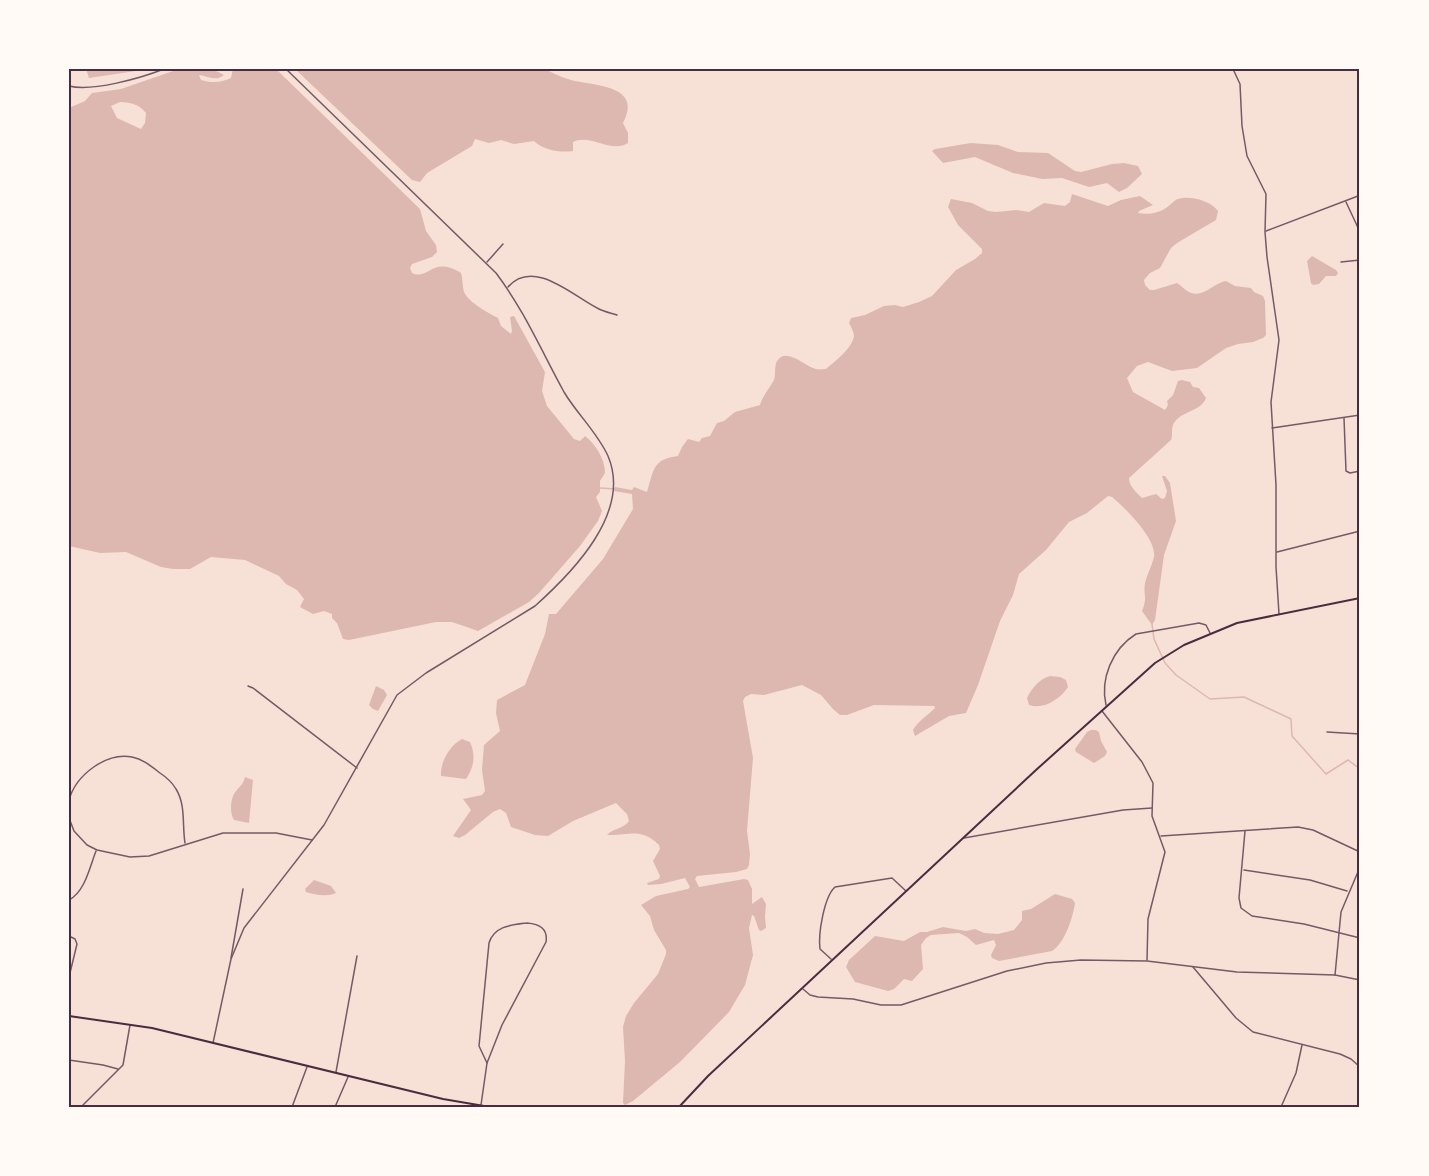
<svg xmlns="http://www.w3.org/2000/svg" width="1429" height="1176" font-family="'Zilla Slab',serif">
  <rect width="100%" height="100%" fill="#f7e1d7"/>
  <g fill="#dcb8b0" fill-rule="evenodd">
    <polygon points="86,69 149,69 89,78"/>
    <path d="M179 69C185 69 190 70 195 70 210 72 208 66 224 75 216 82 208 76 199 75L201 80C211 83 221 83 231 78L233 69H276L420 209 426 231 436 245 437 252 432 257 412 264 410 268 412 273C429 281 432 255 461 273 463 279 462 285 464 292 469 303 489 313 498 318L501 326 511 334 512 331 510 317 514 316 545 372 542 391 547 406 574 439 580 441 585 436C596 445 605 459 605 473L600 481V492L596 497 602 511 598 521 580 546 539 593 529 602 478 631 452 622H436L349 640 343 639 337 623 332 618V614L324 611 313 614 300 607 304 599 297 590 286 584 279 576 245 560 211 557 190 569H173L161 567 126 552 100 553 69 546V108L85 101 92 93 121 89ZM120 102C131 103 138 103 146 113L145 123 141 129 117 118 111 106Z"/>
    <path d="M295 69H545C553 73 563 78 571 80 595 86 643 85 623 123L628 133V143C611 154 590 133 573 142V151C560 153 543 150 534 141L514 144 501 140 489 143 475 139 472 146 427 173 420 182 412 180Z"/>
    <polygon points="971,143 998,145 1018,152 1048,153 1075,171 1081,172 1112,164 1124,163 1138,166 1142,174 1127,188 1119,192 1107,183 1089,187 1062,178 1042,179 1013,173 975,157 943,163 932,151 935,149"/>
    <path d="M1072 194 1108 206 1121 200 1140 196 1153 205 1139 211 1138 213C1147 215 1159 213 1166 208 1171 205 1173 201 1178 199 1190 195 1211 201 1218 211L1216 220 1177 243 1171 248 1160 268 1150 273 1144 280 1145 285 1150 290H1154L1177 283C1182 286 1185 290 1189 292 1203 299 1213 283 1226 281L1235 286 1251 288 1254 292 1263 296 1265 301 1266 335 1263 338 1253 342 1238 344 1226 348 1197 368 1172 371 1148 362 1137 366 1127 378 1133 392 1165 410 1168 405 1167 401 1173 395 1178 381 1182 380 1190 382 1193 387 1199 388 1206 398C1201 412 1179 411 1173 425 1171 430 1173 435 1171 440L1129 478C1129 486 1136 492 1142 498L1156 494 1162 499 1165 498 1167 491 1162 476H1165L1170 483 1176 521 1164 555 1155 620 1152 625 1142 611C1148 596 1143 596 1145 583 1147 574 1152 566 1154 557 1157 539 1125 508 1112 497L1108 496 1087 513 1069 522 1046 550 1019 574 1013 595 1000 621 978 685 966 713 949 716 915 736 913 730C918 721 928 715 935 708L934 706 874 705 847 715H840L833 709 821 695 802 685 764 695 751 694 745 697 743 701 753 758 747 831 750 854 749 865 747 869 736 872 697 876 695 879 699 887 744 879 748 880 752 889V904L762 897 766 904 765 917 766 928 761 931 759 930 754 916 752 915 749 928 753 955 745 985 729 1012 680 1062 633 1101 625 1105 623 1103 625 1061 623 1027 626 1016 634 1003 658 974 666 954V950L654 930 650 916 641 905 656 896 688 889 690 887 685 878 661 884 648 885 647 883 659 879 660 876 653 861 660 849 659 845C641 827 628 836 607 835 613 828 624 829 629 821L627 814 616 803 573 821 548 836 535 835 511 827 506 813 500 809 493 812 465 835 459 838 453 836 471 810 463 799 482 795 485 791 482 770 484 745 500 731 496 713 497 700 525 685 545 634 549 614H556L603 559 633 509 632 494 614 491 615 487 632 490 634 487 647 492C654 469 653 459 678 456L682 447 688 439 699 442 702 438 710 436 717 423 724 421 735 412 760 405C763 395 769 389 774 380 776 374 774 366 777 361 786 346 806 367 816 369 819 370 822 369 826 369 834 362 852 349 854 336 854 332 851 327 849 323L851 318 865 315 884 306 895 305 903 307 919 302 932 296 956 270 975 259 982 253V249L958 225 948 207 951 199 972 203 988 211 996 212 1016 210 1029 212 1044 203 1065 206 1070 202Z"/>
    <polygon points="1312,256 1336,270 1338,273 1336,276 1326,276 1319,284 1313,285 1311,283 1307,261"/>
    <path d="M1050 676 1060 677 1066 680 1068 687C1060 699 1044 710 1029 705L1027 698C1032 688 1039 679 1050 676Z"/>
    <polygon points="376,686 384,690 387,695 378,711 373,709 369,705"/>
    <polygon points="1091,730 1096,730 1099,732 1101,741 1107,752 1105,756 1094,763 1076,752 1075,749 1087,732"/>
    <path d="M462 739 470 742C476 756 474 767 466 779L441 776C440 762 450 745 462 739Z"/>
    <path d="M245 777 253 780 249 823 234 820C230 814 230 801 234 794 238 787 243 786 245 777Z"/>
    <path d="M314 880 331 886 336 893C327 897 315 895 306 892L305 889Z"/>
    <path d="M1055 894 1072 899 1075 903C1073 917 1065 943 1052 951L999 961 992 958 991 955 996 945 994 940 976 945 967 937 959 933 931 935 926 938 921 945 923 969 912 981 904 979 894 989 888 991 855 982 846 967 849 960 875 936 904 941 920 932H927L943 927 966 931 975 929 984 933 998 934 1014 930 1022 920V911L1031 909Z"/>
  </g>
  <g fill="none" stroke-linecap="round" stroke-linejoin="round">
    <g stroke="#dcb8b0" stroke-width="1.5">
      <polyline points="600,488 616,489"/>
      <polyline points="1152,624 1154,639 1165,663 1176,675 1210,699 1244,697 1291,719 1292,736 1326,774 1348,760 1360,769"/>
    </g>
    <g stroke="#755966" stroke-width="1.5">
      <polyline points="1346,202 1360,232"/>
      <polyline points="1266,231 1358,196"/>
      <polyline points="487,262 503,244"/>
      <polyline points="1341,262 1360,260"/>
      <path d="M508 287C534 257 575 298 599 309 605 312 611 313 617 315"/>
      <polyline points="1344,418 1346,471 1350,473 1360,471"/>
      <polyline points="1272,428 1360,415"/>
      <polyline points="1277,552 1360,531"/>
      <polyline points="248,686 253,688 357,768"/>
      <path d="M1106 705C1100 679 1112 649 1136 634L1199 623 1206 625 1210 633"/>
      <polyline points="1102,711 1142,762 1153,783 1152,816 1165,852 1148,919 1147,960"/>
      <polyline points="1327,732 1360,734"/>
      <path d="M69 800C76 775 106 752 132 757 143 759 151 766 160 773 166 777 172 782 176 789 186 805 182 825 185 843"/>
      <polyline points="69,818 74,831 87,845 97,850 130,857 149,856 223,833 276,833 312,840"/>
      <polyline points="1245,831 1239,898 1241,908 1252,916 1304,924 1360,938"/>
      <polyline points="1161,836 1298,827 1313,830 1360,852"/>
      <polyline points="964,838 1123,810 1152,808"/>
      <polyline points="1244,870 1310,880 1347,891"/>
      <path d="M69 900C85 892 90 866 96 851"/>
      <path d="M527 923C540 924 548 929 546 942L502 1025 487 1063 479 1046 489 943C494 926 511 925 527 923Z"/>
      <polyline points="69,936 75,939 77,944 69,977"/>
      <polyline points="231,958 243,889"/>
      <path d="M831 959 820 949C818 934 824 897 835 887L892 878 906 891"/>
      <polyline points="1335,975 1341,912 1360,867"/>
      <polyline points="69,1060 103,1065 118,1069"/>
      <polyline points="336,1072 357,956"/>
      <polyline points="83,1105 123,1065 130,1025"/>
      <polyline points="481,1105 487,1063"/>
      <polyline points="292,1107 307,1067"/>
      <polyline points="335,1107 348,1077"/>
      <polyline points="1281,1107 1296,1073 1302,1045"/>
    </g>
    <g stroke="#755966" stroke-width="1.5">
      <polyline points="1233,69 1240,84 1242,126 1247,156 1266,194 1265,232 1267,257 1279,340 1271,402 1276,485 1276,567 1279,614"/>
      <path d="M69 86C92 92 141 78 164 69"/>
      <polyline points="1193,967 1236,1018 1253,1032 1340,1054 1351,1059 1360,1067"/>
      <polyline points="803,989 810,995 818,997 853,999 881,1005 901,1005 1007,971 1046,963 1081,960 1147,961 1237,972 1335,975 1360,980"/>
      <path d="M213 1043 231 959 244 928 324 825 397 695 426 673 535 606C573 572 632 512 608 456 597 432 577 414 564 392 542 352 524 310 496 273L286 69"/>
    </g>
    <polyline stroke="#4a2c40" stroke-width="2" points="679,1107 708,1076 1036,770 1155,663 1184,645 1237,623 1360,598"/>
    <polyline stroke="#4a2c40" stroke-width="2" points="69,1016 152,1028 443,1099 490,1107"/>
  </g>
  <rect width="1429" height="1176" fill="none" stroke="#fffaf5" stroke-width="141"/>
  <rect x="70" y="70" width="1288" height="1036" fill="none" stroke="#4a2c40" stroke-width="2"/>
</svg>
